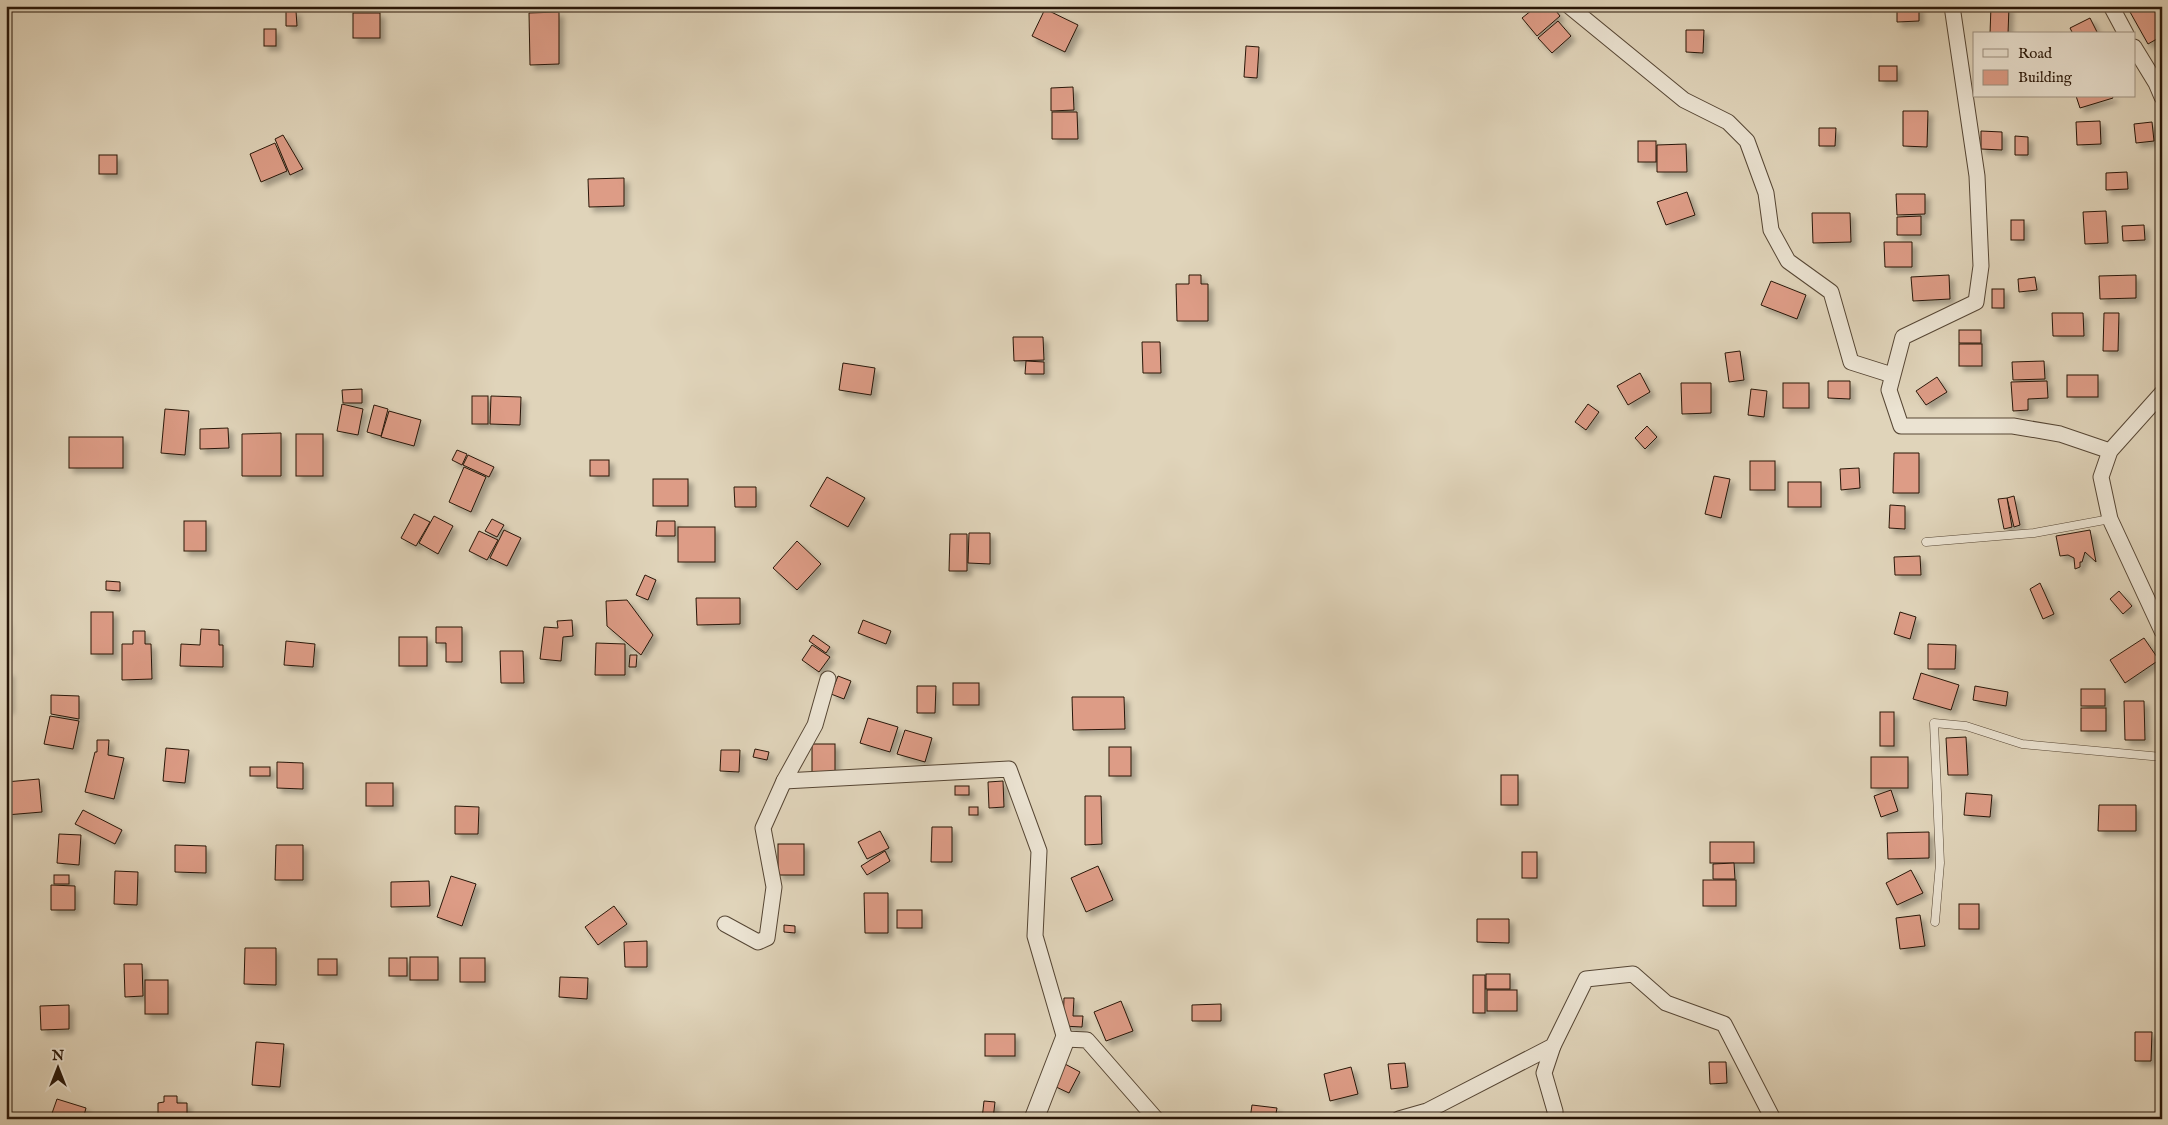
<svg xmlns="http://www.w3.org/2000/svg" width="2168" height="1125" font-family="'IM FELL English',serif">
  <defs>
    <filter id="shadow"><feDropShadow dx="4.5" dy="4.5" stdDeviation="2.5" flood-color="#0004"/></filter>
  </defs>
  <rect width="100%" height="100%" fill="#e0d4ba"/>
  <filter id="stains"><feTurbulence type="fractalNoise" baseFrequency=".004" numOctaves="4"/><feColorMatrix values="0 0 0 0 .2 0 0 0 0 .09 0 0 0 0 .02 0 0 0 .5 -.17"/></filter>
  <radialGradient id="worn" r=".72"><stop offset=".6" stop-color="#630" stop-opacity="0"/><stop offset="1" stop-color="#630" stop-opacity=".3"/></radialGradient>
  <g fill="#dd9c86" stroke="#281608" filter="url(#shadow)">
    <polygon points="350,6 374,6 374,10 350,11"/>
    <polygon points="1537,6 1552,6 1560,16 1537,36 1522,18"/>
    <polygon points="1897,6 1919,6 1919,21 1897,22"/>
    <polygon points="1991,6 2009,6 2008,34 1990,34"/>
    <polygon points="2141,6 2162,6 2162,36 2148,44 2130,12"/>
    <polygon points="1045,9 1078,25 1065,52 1032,36"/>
    <polygon points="286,11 296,11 297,26 286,26"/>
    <polygon points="559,12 559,64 530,65 529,13"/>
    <rect x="353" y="13" width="27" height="25"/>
    <polygon points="2090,18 2098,34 2073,34 2070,28"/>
    <polygon points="1558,21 1571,36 1552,53 1538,38"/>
    <rect x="264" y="29" width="12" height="17"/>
    <polygon points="1686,30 1704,30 1703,53 1686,52"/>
    <polygon points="1246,46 1259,47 1257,78 1244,77"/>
    <rect x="1879" y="66" width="18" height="15"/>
    <polygon points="1073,87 1074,110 1051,111 1051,88"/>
    <polygon points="2076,96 2112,96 2113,98 2080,108"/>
    <polygon points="1903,111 1928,111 1927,147 1903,146"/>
    <polygon points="1052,112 1077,112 1078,139 1052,139"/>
    <polygon points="2100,121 2101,144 2077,145 2076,122"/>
    <polygon points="2152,122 2154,141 2136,143 2134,124"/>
    <polygon points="1819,128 1836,128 1835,146 1819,146"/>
    <polygon points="1981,131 2002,132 2002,150 1981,149"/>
    <polygon points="283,135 303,169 290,175 275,139"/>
    <polygon points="2015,136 2028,137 2028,155 2015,155"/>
    <rect x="1638" y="141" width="18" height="21"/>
    <polygon points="275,143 287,171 261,182 250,154"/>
    <polygon points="1686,144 1687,172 1657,172 1657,145"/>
    <rect x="99" y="155" width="18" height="19"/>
    <polygon points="2127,172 2128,189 2106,190 2106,173"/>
    <polygon points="624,178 624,206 589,207 588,179"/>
    <polygon points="1687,192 1695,215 1666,225 1657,202"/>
    <polygon points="1896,194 1925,194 1925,214 1897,215"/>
    <polygon points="2106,211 2108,243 2085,244 2083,212"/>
    <polygon points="1812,213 1850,213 1851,242 1813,243"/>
    <polygon points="1921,216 1921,235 1897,235 1897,217"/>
    <rect x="2011" y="220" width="13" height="20"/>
    <polygon points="2144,225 2145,240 2123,241 2122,226"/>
    <polygon points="1884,242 1912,242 1912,267 1885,267"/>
    <polygon points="1189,275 1201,275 1201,284 1208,284 1208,321 1177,321 1176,284 1189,284"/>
    <polygon points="1949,275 1950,299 1913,301 1911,277"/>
    <polygon points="2136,275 2136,298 2100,299 2099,276"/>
    <polygon points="2035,277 2037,290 2019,292 2018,279"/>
    <polygon points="1771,281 1806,295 1797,319 1761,305"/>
    <rect x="1992" y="289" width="12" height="19"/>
    <polygon points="2052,313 2083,313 2084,336 2053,336"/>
    <polygon points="2104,313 2119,313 2118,351 2103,351"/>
    <rect x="1959" y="330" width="22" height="13"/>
    <polygon points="1013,337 1043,337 1044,360 1014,361"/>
    <polygon points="1142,342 1160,342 1161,373 1143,373"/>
    <rect x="1959" y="344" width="23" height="22"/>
    <polygon points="1740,351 1744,380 1729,382 1725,353"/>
    <polygon points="1026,361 1044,362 1044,374 1025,374"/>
    <polygon points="2044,361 2045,379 2013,380 2012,362"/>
    <polygon points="843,363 875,368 871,395 839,390"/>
    <polygon points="1640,373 1650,392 1628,405 1617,386"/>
    <rect x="2067" y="375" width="31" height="22"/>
    <polygon points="1937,377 1947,392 1926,405 1916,391"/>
    <polygon points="1828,381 1850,381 1850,399 1828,398"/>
    <polygon points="2047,381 2048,398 2028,399 2028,410 2013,411 2011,382"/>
    <polygon points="1681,383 1711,383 1711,413 1682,414"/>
    <rect x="1783" y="383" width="26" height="25"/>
    <polygon points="362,389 362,403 343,403 342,390"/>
    <polygon points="1751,389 1767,391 1764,417 1748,415"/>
    <rect x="472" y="396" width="16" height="28"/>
    <polygon points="491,396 521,397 520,425 490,424"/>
    <polygon points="342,404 363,409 358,435 337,431"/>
    <polygon points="1588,404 1599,412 1586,430 1575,422"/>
    <polygon points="374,405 388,409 381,436 367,432"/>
    <polygon points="165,409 189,411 185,455 161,453"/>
    <polygon points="389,411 421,420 414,446 381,437"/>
    <polygon points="1647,426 1657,437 1645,449 1635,438"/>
    <polygon points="228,428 229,448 200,449 200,429"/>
    <polygon points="281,433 281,476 242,476 242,434"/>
    <rect x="296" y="434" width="27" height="42"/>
    <rect x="69" y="437" width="54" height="31"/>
    <polygon points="457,450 467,454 462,465 452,460"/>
    <polygon points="1894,453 1919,453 1919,493 1893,493"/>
    <polygon points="468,455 494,467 489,477 463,465"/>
    <rect x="590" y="460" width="19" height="16"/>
    <rect x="1750" y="461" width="25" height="29"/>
    <polygon points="464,467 486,477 471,512 449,502"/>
    <polygon points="1859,468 1860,488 1841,490 1840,469"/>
    <polygon points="1714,476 1730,479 1721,518 1705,514"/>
    <polygon points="827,477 865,498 848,527 810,506"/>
    <rect x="653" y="479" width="35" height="27"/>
    <rect x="1788" y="482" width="33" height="25"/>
    <polygon points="734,487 756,487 756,507 735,507"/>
    <polygon points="2014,496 2020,525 2014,527 2007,498"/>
    <polygon points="2007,498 2012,527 2004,529 1998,499"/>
    <polygon points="1890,505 1905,506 1905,529 1889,528"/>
    <polygon points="414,514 430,522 416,546 401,538"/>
    <polygon points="434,516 453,526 438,554 419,543"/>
    <polygon points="492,519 504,525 497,537 485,531"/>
    <rect x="184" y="521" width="22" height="30"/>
    <polygon points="657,521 675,521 675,536 656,536"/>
    <rect x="678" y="527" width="37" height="35"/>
    <polygon points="504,530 521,538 507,566 490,558"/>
    <polygon points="2090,530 2096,562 2085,552 2082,562 2080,562 2080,567 2075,569 2074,558 2068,555 2060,556 2056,536"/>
    <polygon points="479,531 498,540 487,560 469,551"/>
    <polygon points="969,533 990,533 990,564 968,563"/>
    <polygon points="950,534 967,534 967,571 949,571"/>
    <polygon points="797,541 821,564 797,590 773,568"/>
    <polygon points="1920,556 1921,575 1895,575 1894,557"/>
    <polygon points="645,575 656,580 648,600 636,595"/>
    <polygon points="106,581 120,582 120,591 106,590"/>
    <polygon points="2040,583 2054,614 2043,619 2030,589"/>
    <polygon points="2119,591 2132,606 2123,614 2110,599"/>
    <polygon points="696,598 740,598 740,624 697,625"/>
    <polygon points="627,600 653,635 641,655 607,626 606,601"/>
    <rect x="91" y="612" width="22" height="42"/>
    <polygon points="1900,612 1916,617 1910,639 1894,634"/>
    <polygon points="572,620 573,636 563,637 561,661 540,659 544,627 558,628 557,621"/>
    <polygon points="863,620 891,631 886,644 858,633"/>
    <polygon points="6,621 7,651 6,651"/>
    <polygon points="436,627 462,627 462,662 446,662 446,643 436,643"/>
    <polygon points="201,629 219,630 219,645 223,645 223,667 180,666 181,644 200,645"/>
    <polygon points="133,631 145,631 145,644 151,644 152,679 122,680 122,644 133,644"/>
    <polygon points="813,635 830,647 826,653 809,641"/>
    <rect x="399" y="637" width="28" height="29"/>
    <polygon points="2144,638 2159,660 2125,683 2110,660"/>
    <polygon points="286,641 315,644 313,667 284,665"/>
    <polygon points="596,643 625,644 625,675 595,675"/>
    <polygon points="1928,644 1956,645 1955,669 1928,669"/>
    <polygon points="812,645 830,657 819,672 802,660"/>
    <polygon points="500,651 523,651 524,683 501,683"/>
    <polygon points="630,655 637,655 636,667 629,667"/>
    <rect x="6" y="672" width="3" height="37"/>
    <polygon points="1921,673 1959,685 1951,710 1913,699"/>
    <polygon points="838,676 851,681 844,699 831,694"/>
    <rect x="953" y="683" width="26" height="22"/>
    <polygon points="917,686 936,686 935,713 917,713"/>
    <polygon points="1975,686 2008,692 2006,706 1973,700"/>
    <rect x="2081" y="689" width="24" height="17"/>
    <polygon points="51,695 79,696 79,719 51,714"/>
    <polygon points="1072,697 1124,697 1125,729 1073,730"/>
    <polygon points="2124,701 2144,701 2145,740 2125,740"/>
    <rect x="2081" y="708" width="25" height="23"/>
    <rect x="1880" y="712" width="14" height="34"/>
    <polygon points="50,716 79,721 73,749 44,744"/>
    <polygon points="868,718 898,727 890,752 860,743"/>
    <polygon points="905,730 932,738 925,762 897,754"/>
    <polygon points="1966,737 1968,775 1948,775 1946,738"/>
    <polygon points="97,740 109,740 108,755 124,758 114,799 85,792 95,752 97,752"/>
    <rect x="812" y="744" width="23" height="30"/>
    <rect x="1109" y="747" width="22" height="29"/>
    <polygon points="166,748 189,750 185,783 163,781"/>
    <polygon points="755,749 769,752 767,760 753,757"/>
    <polygon points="721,750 740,750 739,772 720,771"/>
    <rect x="1871" y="757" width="37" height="31"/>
    <polygon points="277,762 303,763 303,789 277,788"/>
    <rect x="250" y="767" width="20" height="9"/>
    <rect x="1501" y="775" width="17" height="30"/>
    <polygon points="39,779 42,812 6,815 6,782"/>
    <polygon points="1003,781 1004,807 989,808 988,782"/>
    <rect x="366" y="783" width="27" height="23"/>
    <rect x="955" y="786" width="14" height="9"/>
    <polygon points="1891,790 1898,811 1881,817 1874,796"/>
    <polygon points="1966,793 1992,795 1990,817 1964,815"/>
    <polygon points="2159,793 2162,793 2162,825 2158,825"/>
    <polygon points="1085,796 1101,796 1102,844 1085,845"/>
    <polygon points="2099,805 2136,805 2136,831 2098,831"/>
    <polygon points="455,806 479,807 478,834 455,834"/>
    <rect x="969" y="807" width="9" height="8"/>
    <polygon points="83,810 122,830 115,844 75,824"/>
    <polygon points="932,827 952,827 952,862 931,862"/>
    <polygon points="880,831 889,848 867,859 858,842"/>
    <polygon points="1929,832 1929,858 1888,859 1887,833"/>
    <polygon points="59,834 81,835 79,865 57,863"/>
    <rect x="1710" y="842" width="44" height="21"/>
    <rect x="778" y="844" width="26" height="31"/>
    <polygon points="175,845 206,846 206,873 175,872"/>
    <polygon points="276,845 303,845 303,880 275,880"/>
    <polygon points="885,851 890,861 867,875 861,866"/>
    <rect x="1522" y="852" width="15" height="26"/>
    <polygon points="1734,863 1735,879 1713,879 1713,864"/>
    <polygon points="1098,866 1113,900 1086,912 1071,878"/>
    <polygon points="1911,870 1923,893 1897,905 1886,883"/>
    <polygon points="115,871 138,872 137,905 114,904"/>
    <rect x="54" y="875" width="15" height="9"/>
    <polygon points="451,876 476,884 462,926 437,917"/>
    <rect x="1703" y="880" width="33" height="26"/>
    <polygon points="429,881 430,906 391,907 391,882"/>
    <polygon points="51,885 75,886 75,910 51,910"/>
    <polygon points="864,893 888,893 888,933 865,933"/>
    <rect x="1959" y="904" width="20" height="25"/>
    <polygon points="614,906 627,924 598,945 585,927"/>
    <rect x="897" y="910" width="25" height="18"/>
    <polygon points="1920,915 1925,946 1900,949 1896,918"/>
    <polygon points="1477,919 1509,919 1509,943 1477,942"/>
    <polygon points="784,925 795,926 795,933 784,932"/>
    <polygon points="647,941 647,967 625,967 624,942"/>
    <polygon points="245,948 276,948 276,985 244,984"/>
    <rect x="410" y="957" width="28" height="23"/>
    <rect x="389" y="958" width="18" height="18"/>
    <rect x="460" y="958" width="25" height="24"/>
    <rect x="318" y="959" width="19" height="16"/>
    <polygon points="124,964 142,964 143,996 125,997"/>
    <rect x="1486" y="974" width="24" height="15"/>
    <rect x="1473" y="975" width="12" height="38"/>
    <polygon points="560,977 588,978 587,999 559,997"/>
    <rect x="145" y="980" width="23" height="34"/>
    <rect x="1487" y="990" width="30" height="21"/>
    <polygon points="1064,998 1074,998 1073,1016 1083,1016 1082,1027 1063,1026"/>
    <polygon points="1121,1001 1133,1031 1106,1041 1094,1012"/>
    <polygon points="1221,1004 1221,1021 1192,1021 1192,1005"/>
    <polygon points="69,1005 69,1029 41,1030 40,1006"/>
    <polygon points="2135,1032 2152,1032 2151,1061 2135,1061"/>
    <rect x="985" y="1034" width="30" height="22"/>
    <polygon points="256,1042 284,1044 280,1087 252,1085"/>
    <polygon points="1709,1062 1726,1062 1727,1083 1710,1084"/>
    <polygon points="1405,1063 1408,1087 1391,1089 1388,1064"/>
    <polygon points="1065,1064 1080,1072 1069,1093 1054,1086"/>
    <polygon points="1351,1067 1358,1094 1330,1101 1324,1074"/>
    <polygon points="164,1096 177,1096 177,1103 187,1103 187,1119 158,1119 158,1103 164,1102"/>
    <polygon points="57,1099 86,1108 83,1119 50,1119"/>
    <polygon points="984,1101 995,1102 993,1119 982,1119"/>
    <polygon points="1252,1105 1277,1108 1275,1119 1250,1119"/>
    <polygon points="971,1114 971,1119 925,1118"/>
  </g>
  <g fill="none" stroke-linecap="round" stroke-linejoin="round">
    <g stroke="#564634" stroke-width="9">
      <g id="service">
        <polyline points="1926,542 2034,533 2110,519"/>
        <polyline points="1935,922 1940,863 1934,723 1966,726 2022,744 2162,757"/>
      </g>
    </g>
    <g stroke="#564634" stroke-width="17">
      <g id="minor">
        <polyline points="1569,6 1684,100 1728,122 1747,141 1766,193 1771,230 1788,261 1831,292 1851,362 1892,375"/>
        <polyline points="1952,6 1977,176 1981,266 1976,302 1903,337 1889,390 1901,426 2013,426 2060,434 2110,451"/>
        <polyline points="2111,6 2126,34"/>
        <polyline points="2134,47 2156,83 2162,97"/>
        <polyline points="2162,393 2110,451 2101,477 2110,519 2162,631"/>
        <polyline points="784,781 1009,769 1039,851 1035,936 1065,1039 1087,1040 1156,1119"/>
        <polyline points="725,924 758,942 767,938 774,887 763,828 784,781 815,725 828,679"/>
        <polyline points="1553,1046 1544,1073 1555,1111 1555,1119"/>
        <polyline points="1399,1119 1427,1111 1553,1046 1586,979 1633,974 1666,1003 1724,1024 1773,1119"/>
      </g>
    </g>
    <g stroke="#564634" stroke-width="21">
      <polyline id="tertiary" points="1034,1119 1065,1039"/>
    </g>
    <use href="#service" stroke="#ebe3d2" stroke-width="8"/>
    <use href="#minor" stroke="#ebe3d2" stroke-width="15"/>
    <use href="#tertiary" stroke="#ebe3d2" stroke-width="19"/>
  </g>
  <rect width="2168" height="1125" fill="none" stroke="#e0d4ba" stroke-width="25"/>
  <rect x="8" y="8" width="2153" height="1110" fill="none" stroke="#281608" stroke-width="2.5"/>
  <rect x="12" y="12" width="2143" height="1100" fill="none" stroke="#281608"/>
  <rect x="1973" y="32" width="162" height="65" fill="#ebe3d2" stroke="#9d9181"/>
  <rect x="1983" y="49" width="25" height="8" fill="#ebe3d2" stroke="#9d9181"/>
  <text x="2018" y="58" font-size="15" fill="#281608">Road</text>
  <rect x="1983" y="70" width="25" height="15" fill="#dd9c86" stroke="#9d9181"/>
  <text x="2018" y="82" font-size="15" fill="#281608">Building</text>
  <g transform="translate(58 1068)" stroke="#ebe3d2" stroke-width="4" paint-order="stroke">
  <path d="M0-4L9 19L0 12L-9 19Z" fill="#281608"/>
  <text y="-8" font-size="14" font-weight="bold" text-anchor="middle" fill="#281608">N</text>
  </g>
  <rect width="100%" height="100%" filter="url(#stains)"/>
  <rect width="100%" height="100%" fill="url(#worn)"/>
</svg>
